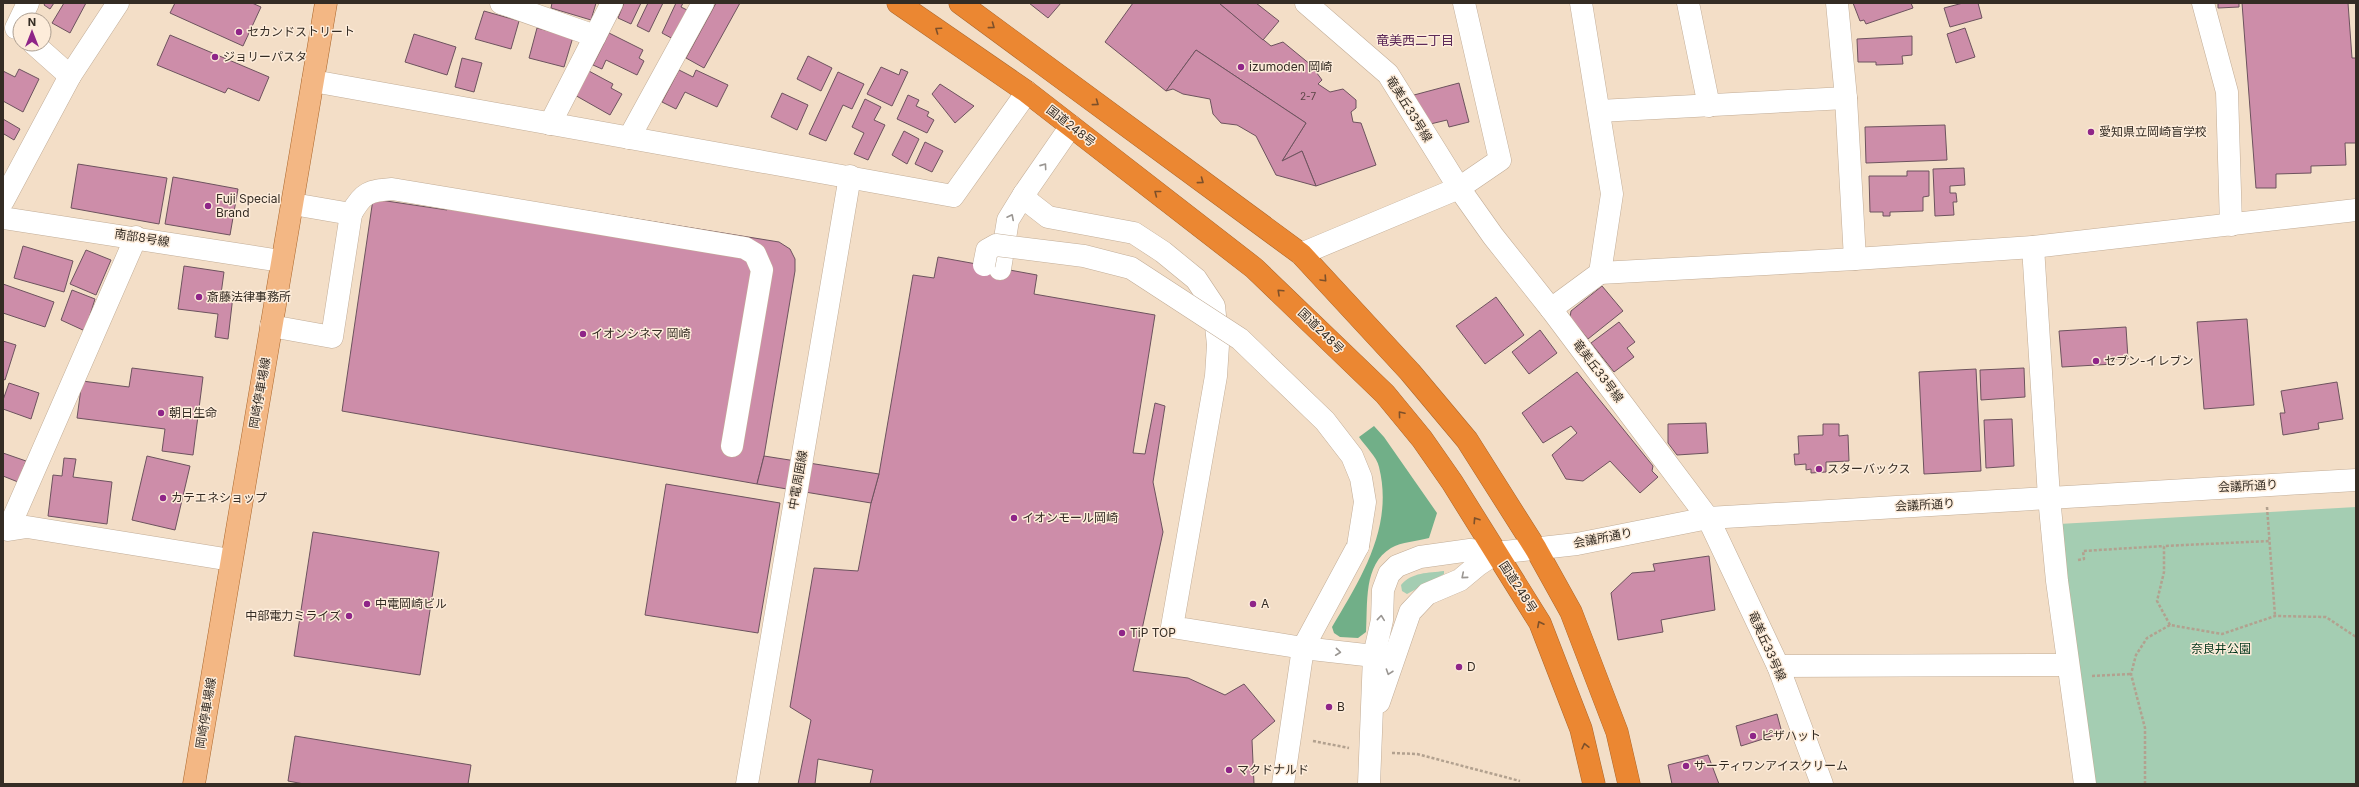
<svg xmlns="http://www.w3.org/2000/svg" width="2359" height="787" font-family="Inter,'Noto Sans JP',sans-serif">
  <rect width="100%" height="100%" fill="#f3dec7"/>
  <g fill="#a4cdb2">
    <polygon points="2356,507 2356,784 2093,784 2059,524"/>
    <path d="M1444 571V574L1407 594 1402 591 1401 585C1412 572 1428 573 1444 571Z"/>
  </g>
  <path fill="#71af88" d="M1374 426 1384 437 1437 513 1429 538C1418 541 1401 542 1391 548 1363 565 1368 603 1366 632L1358 638 1340 637 1334 633 1332 627C1361 578 1394 527 1379 467 1377 457 1365 446 1359 437Z"/>
  <g fill="#cd8da9" stroke="#6d535e">
    <polygon points="45,3 54,3 50,9 44,5"/>
    <polygon points="64,3 86,3 70,33 52,23"/>
    <polygon points="175,3 252,3 261,7 243,46 170,13"/>
    <polygon points="552,3 596,3 591,20 551,8"/>
    <polygon points="624,3 641,3 631,24 618,18"/>
    <polygon points="648,3 663,3 649,32 637,26"/>
    <polygon points="676,3 683,3 681,7 689,11 675,40 662,33"/>
    <polygon points="716,3 740,3 704,68 686,58"/>
    <polygon points="1029,3 1061,3 1048,18"/>
    <polygon points="1133,3 1219,3 1271,46 1283,42 1311,65 1322,80 1318,84 1330,92 1343,89 1356,100 1356,108 1351,112 1353,122 1361,123 1376,165 1316,186 1302,151 1282,161 1306,123 1196,50 1166,91 1105,42"/>
    <polygon points="1219,3 1256,3 1279,21 1263,40"/>
    <polygon points="1853,3 1911,3 1913,8 1866,24 1864,20 1860,21"/>
    <polygon points="1963,3 1978,3 1982,18 1950,27 1944,8"/>
    <polygon points="2218,3 2239,3 2239,7 2218,8"/>
    <polygon points="2242,3 2348,3 2352,58 2356,58 2356,143 2345,143 2346,165 2311,166 2311,173 2276,174 2276,188 2256,188"/>
    <polygon points="484,11 519,21 511,49 475,39"/>
    <polygon points="537,28 573,37 564,67 529,58"/>
    <polygon points="1965,28 1975,57 1956,63 1947,34"/>
    <polygon points="609,33 643,50 639,58 644,61 637,75 606,60 602,69 593,65"/>
    <polygon points="414,34 456,47 447,75 405,62"/>
    <polygon points="170,35 269,77 259,101 228,88 225,93 157,65"/>
    <polygon points="1912,36 1912,55 1902,56 1903,64 1876,65 1876,62 1858,62 1857,39"/>
    <polygon points="1196,50 1306,123 1282,161 1302,151 1316,186 1276,175 1256,136 1237,125 1221,123 1213,114 1210,99 1183,94 1173,89 1166,91"/>
    <polygon points="808,56 832,68 821,91 797,79"/>
    <polygon points="462,58 482,63 474,92 455,87"/>
    <polygon points="881,67 899,75 901,69 908,72 892,106 867,94"/>
    <polygon points="19,69 39,79 23,112 3,101 3,71 15,77"/>
    <polygon points="587,70 613,84 611,88 622,94 610,115 573,94"/>
    <polygon points="679,70 693,77 696,70 728,85 717,107 685,92 676,109 662,102"/>
    <polygon points="838,72 864,84 852,109 843,105 826,141 809,134"/>
    <polygon points="1459,83 1469,122 1449,127 1447,120 1422,126 1414,95"/>
    <polygon points="940,84 974,106 955,123 932,94"/>
    <polygon points="782,93 808,105 797,130 771,117"/>
    <polygon points="908,95 919,100 916,106 929,112 927,116 934,120 927,133 897,119"/>
    <polygon points="865,99 881,107 874,120 885,125 868,160 854,154 864,133 852,127"/>
    <polygon points="3,119 20,129 14,140 4,134 3,136"/>
    <polygon points="1945,125 1947,160 1866,163 1865,127"/>
    <polygon points="904,131 919,139 907,164 892,155"/>
    <polygon points="925,142 943,151 932,172 915,164"/>
    <polygon points="78,164 167,178 159,224 71,208"/>
    <polygon points="1964,168 1965,185 1950,186 1950,193 1956,193 1957,202 1953,202 1954,215 1935,216 1933,169"/>
    <polygon points="1907,171 1929,171 1929,196 1923,197 1923,211 1890,212 1890,216 1883,216 1883,212 1870,212 1869,176 1907,176"/>
    <polygon points="173,177 238,189 230,235 165,224"/>
    <polygon points="451,189 779,242 790,249 795,259 795,271 764,456 757,484 342,411 373,199 447,210"/>
    <polygon points="23,246 73,261 64,292 14,278"/>
    <polygon points="86,250 111,260 96,295 70,284"/>
    <polygon points="938,257 1037,275 1034,294 1155,315 1133,453 1145,454 1155,403 1165,406 1153,482 1163,532 1133,671 1188,678 1225,695 1244,684 1275,721 1252,740 1254,784 870,784 873,770 818,759 815,784 798,784 811,720 790,707 814,568 858,571 871,503 879,474 913,275 934,278"/>
    <polygon points="184,266 224,272 221,294 233,296 228,339 215,337 218,314 178,309"/>
    <polygon points="3,284 54,302 45,327 3,313"/>
    <polygon points="1602,286 1623,311 1588,339 1570,317 1571,311"/>
    <polygon points="72,290 95,299 85,331 61,320"/>
    <polygon points="1496,297 1524,335 1485,364 1456,326"/>
    <polygon points="2247,319 2254,405 2204,409 2197,322"/>
    <polygon points="1619,322 1635,342 1627,348 1634,357 1614,372 1591,343"/>
    <polygon points="2126,327 2128,359 2114,359 2114,364 2062,367 2059,331"/>
    <polygon points="1540,330 1557,353 1529,374 1512,352"/>
    <polygon points="3,341 16,345 5,380 3,379"/>
    <polygon points="132,368 203,377 193,455 162,451 165,429 77,418 82,381 129,387"/>
    <polygon points="2024,368 2025,397 1981,400 1980,370"/>
    <polygon points="1976,369 1981,471 1924,474 1919,372"/>
    <polygon points="1577,372 1653,466 1652,471 1658,477 1640,493 1610,461 1583,481 1566,479 1552,455 1577,433 1571,426 1543,443 1522,413"/>
    <polygon points="2337,382 2343,419 2318,423 2319,429 2283,435 2280,413 2285,413 2281,391"/>
    <polygon points="9,383 39,393 31,419 3,409 3,400"/>
    <polygon points="2012,419 2014,466 1986,468 1984,420"/>
    <polygon points="1706,423 1708,453 1677,455 1668,443 1668,424"/>
    <polygon points="1823,424 1839,424 1839,436 1848,435 1849,461 1826,462 1826,472 1811,473 1811,469 1806,470 1806,464 1795,465 1794,454 1799,454 1798,436 1823,435"/>
    <polygon points="3,453 26,461 18,482 3,476"/>
    <polygon points="147,456 190,466 175,530 132,520"/>
    <polygon points="764,456 879,474 871,503 757,484"/>
    <polygon points="64,458 76,459 73,477 112,482 107,524 48,516 53,475 62,476"/>
    <polygon points="666,484 780,503 758,633 645,615"/>
    <polygon points="313,532 439,552 420,675 294,656"/>
    <polygon points="1709,556 1715,610 1661,620 1663,632 1618,640 1611,593 1632,573 1655,571 1653,564"/>
    <polygon points="1777,714 1782,733 1741,746 1736,726"/>
    <polygon points="295,736 471,765 468,784 304,784 288,781"/>
    <polygon points="1708,755 1719,784 1672,784 1668,765"/>
  </g>
  <g fill="none" stroke-linecap="round" stroke-linejoin="round">
    <g stroke="#c2ad97" stroke-width="23">
      <g id="minor">
        <polyline points="501,3 595,36"/>
        <polyline points="1306,3 1388,74 1459,188 1493,236 1551,309 1708,518 1778,666 1822,784"/>
        <polyline points="1688,3 1709,106"/>
        <polyline points="1837,3 1846,98 1855,259"/>
        <polyline points="2203,3 2227,92 2231,225"/>
        <polyline points="16,28 28,3"/>
        <polyline points="70,76 118,3"/>
        <polyline points="313,81 953,196 1027,92"/>
        <polyline points="1599,111 1846,98"/>
        <polyline points="550,124 612,3"/>
        <polyline points="1071,126 1024,194 1030,203 1048,217 1134,233 1163,252 1196,279 1214,306 1218,345 1216,376 1172,627 1303,648 1374,656"/>
        <polyline points="629,138 703,3"/>
        <polyline points="3,201 70,76 34,44"/>
        <path d="M293 204 351 214C363 192 369 191 392 189L745 248 755 254 762 270 732 446"/>
        <polyline points="3,218 281,261"/>
        <polyline points="136,237 8,530 27,527 231,560"/>
        <polyline points="2033,247 2049,497 2057,581 2085,784"/>
        <polyline points="1301,254 1459,188 1500,160 1464,3"/>
        <polyline points="1000,269 1008,220 1024,194"/>
        <polyline points="1600,273 1855,259 2033,247 2356,210"/>
        <polyline points="1551,309 1600,273 1612,194 1581,3"/>
        <polyline points="271,326 332,337 351,214"/>
        <polyline points="1778,666 2068,665"/>
        <polyline points="1379,702 1410,612 1427,594 1460,580 1478,565 1496,553"/>
        <polyline points="747,784 850,176"/>
        <polyline points="1283,784 1303,648 1358,546"/>
        <polyline points="1369,784 1374,656 1382,620 1383,590 1389,574 1397,566 1420,557 1470,550 1496,553 1577,544 1708,518 2356,480"/>
      </g>
    </g>
    <g stroke="#ab672d" stroke-width="23">
      <polyline id="major" points="194,784 326,3"/>
    </g>
    <g stroke="#ab672d" stroke-width="23">
      <g id="highway">
        <polyline points="898,3 1027,92 1254,268 1385,394 1422,439 1452,482 1540,623 1581,729 1594,784"/>
        <polyline points="960,3 1301,254 1410,372 1467,440 1536,549 1571,612 1617,732 1629,784"/>
      </g>
    </g>
    <g stroke="#b2a18f" stroke-width="2.5" stroke-dasharray="3 2" stroke-linecap="butt">
      <polyline points="2267,507 2275,616"/>
      <polyline points="2078,560 2084,559 2083,551 2164,546"/>
      <polyline points="2170,625 2157,601 2164,572 2164,546 2269,541"/>
      <polyline points="2092,676 2131,674"/>
      <polyline points="1313,741 1349,748"/>
      <polyline points="1392,753 1417,754 1520,781"/>
      <polyline points="2145,784 2145,728 2131,674 2136,655 2147,638 2170,625 2222,634 2275,616 2326,617 2356,637"/>
    </g>
    <use href="#minor" stroke="#fff" stroke-width="22"/>
    <use href="#major" stroke="#f3b784" stroke-width="22"/>
    <use href="#highway" stroke="#eb8732" stroke-width="22"/>
    <g stroke="#c2ad97" stroke-width="23" stroke-linecap="butt">
      <polyline id="minor-bridge" points="984,265 987,250 996,245 1084,256 1131,268 1240,339 1325,421 1352,456 1361,478 1365,502 1358,546"/>
    </g>
    <use href="#minor-bridge" stroke="#fff" stroke-width="22"/>
  </g>
  <defs><path id="oneway-chevron" d="M-2-3.5L2.5 0L-2 3.5" fill="none" stroke-width="1.6" stroke-linecap="round" stroke-linejoin="round"/></defs>
  <g stroke="#7d502a">
    <use href="#oneway-chevron" transform="translate(992 26) rotate(36)"/>
    <use href="#oneway-chevron" transform="translate(938 30) rotate(-145)"/>
    <use href="#oneway-chevron" transform="translate(1096 103) rotate(36)"/>
    <use href="#oneway-chevron" transform="translate(1201 181) rotate(36)"/>
    <use href="#oneway-chevron" transform="translate(1157 193) rotate(-142)"/>
    <use href="#oneway-chevron" transform="translate(1324 279) rotate(47)"/>
    <use href="#oneway-chevron" transform="translate(1280 292) rotate(-137)"/>
    <use href="#oneway-chevron" transform="translate(1401 414) rotate(-130)"/>
    <use href="#oneway-chevron" transform="translate(1476 520) rotate(-123)"/>
    <use href="#oneway-chevron" transform="translate(1540 624) rotate(-117)"/>
    <use href="#oneway-chevron" transform="translate(1585 746) rotate(-103)"/>
  </g>
  <g stroke="#9a9692">
    <use href="#oneway-chevron" transform="translate(1044 166) rotate(-55)"/>
    <use href="#oneway-chevron" transform="translate(1011 217) rotate(-63)"/>
    <use href="#oneway-chevron" transform="translate(1464 576) rotate(140)"/>
    <use href="#oneway-chevron" transform="translate(1381 618) rotate(-84)"/>
    <use href="#oneway-chevron" transform="translate(1338 652) rotate(6)"/>
    <use href="#oneway-chevron" transform="translate(1389 672) rotate(109)"/>
  </g>
  <g fill="#8f2588" stroke="#fdecda" stroke-width="1.5">
    <circle cx="239" cy="32" r="4"/>
    <circle cx="215" cy="57" r="4"/>
    <circle cx="1241" cy="67" r="4"/>
    <circle cx="2091" cy="132" r="4"/>
    <circle cx="208" cy="206" r="4"/>
    <circle cx="199" cy="297" r="4"/>
    <circle cx="583" cy="334" r="4"/>
    <circle cx="2096" cy="361" r="4"/>
    <circle cx="161" cy="413" r="4"/>
    <circle cx="1819" cy="469" r="4"/>
    <circle cx="163" cy="498" r="4"/>
    <circle cx="1014" cy="518" r="4"/>
    <circle cx="367" cy="604" r="4"/>
    <circle cx="1253" cy="604" r="4"/>
    <circle cx="349" cy="616" r="4"/>
    <circle cx="1122" cy="633" r="4"/>
    <circle cx="1459" cy="667" r="4"/>
    <circle cx="1329" cy="707" r="4"/>
    <circle cx="1753" cy="736" r="4"/>
    <circle cx="1686" cy="766" r="4"/>
    <circle cx="1229" cy="770" r="4"/>
  </g>
  <g text-anchor="middle" stroke-width="3" stroke-linejoin="round" paint-order="stroke">
    <g font-size="10" fill="#5a4445">
      <text x="1308" y="100">2-7</text>
    </g>
    <g font-size="12" fill="#342c24" stroke="#fdecda" text-anchor="start">
      <text x="247" y="36">セカンドストリート</text>
      <text x="223" y="61">ジョリーパスタ</text>
      <text x="1249" y="71">izumoden 岡崎</text>
      <text x="2099" y="136">愛知県立岡崎盲学校</text>
      <text x="216" y="203">Fuji Special<tspan x="216" dy="14">Brand</tspan></text>
      <text x="207" y="301">斎藤法律事務所</text>
      <text x="591" y="338">イオンシネマ 岡崎</text>
      <text x="2104" y="365">セブン-イレブン</text>
      <text x="169" y="417">朝日生命</text>
      <text x="1827" y="473">スターバックス</text>
      <text x="171" y="502">カテエネショップ</text>
      <text x="1022" y="522">イオンモール岡崎</text>
      <text x="375" y="608">中電岡崎ビル</text>
      <text x="1261" y="608">A</text>
      <text x="341" y="620" text-anchor="end">中部電力ミライズ</text>
      <text x="1130" y="637">TiP TOP</text>
      <text x="1467" y="671">D</text>
      <text x="1337" y="711">B</text>
      <text x="1761" y="740">ピザハット</text>
      <text x="1694" y="770">サーティワンアイスクリーム</text>
      <text x="1237" y="774">マクドナルド</text>
    </g>
    <g font-size="12" fill="#342c24" stroke="#fdecda">
      <text transform="translate(1409 109) rotate(58)" y="4">竜美丘33号線</text>
      <text transform="translate(1071 126) rotate(38)" y="4">国道248号</text>
      <text transform="translate(142 238) rotate(9)" y="4">南部8号線</text>
      <text transform="translate(1321 331) rotate(44)" y="4">国道248号</text>
      <text transform="translate(1598 371) rotate(53)" y="4">竜美丘33号線</text>
      <text transform="translate(260 393) rotate(-80)" y="4">岡崎停車場線</text>
      <text transform="translate(798 480) rotate(-80)" y="4">中電周囲線</text>
      <text transform="translate(2248 486) rotate(-3)" y="4">会議所通り</text>
      <text transform="translate(1925 505) rotate(-3)" y="4">会議所通り</text>
      <text transform="translate(1603 538) rotate(-11)" y="4">会議所通り</text>
      <text transform="translate(1518 587) rotate(57)" y="4">国道248号</text>
      <text transform="translate(1767 646) rotate(66)" y="4">竜美丘33号線</text>
      <text transform="translate(206 713) rotate(-81)" y="4">岡崎停車場線</text>
    </g>
    <g font-size="12" fill="#00351b" stroke="#fdecda">
      <text x="2221" y="653">奈良井公園</text>
    </g>
    <g font-size="13" fill="#5d2a59" stroke="#fdecda">
      <text x="1415" y="45">竜美西二丁目</text>
    </g>
  </g>
  <rect width="2359" height="787" fill="none" stroke="#342c24" stroke-width="8"/>
  <g transform="translate(32 32)"><circle r="19" fill="#fdecda" stroke="#ad9f91"/>
  <path d="M0-3L7 15L0 10L-7 15Z" fill="#8f2588"/>
  <text y="-6" font-size="11" font-weight="bold" text-anchor="middle" fill="#342c24">N</text>
  </g>
</svg>
